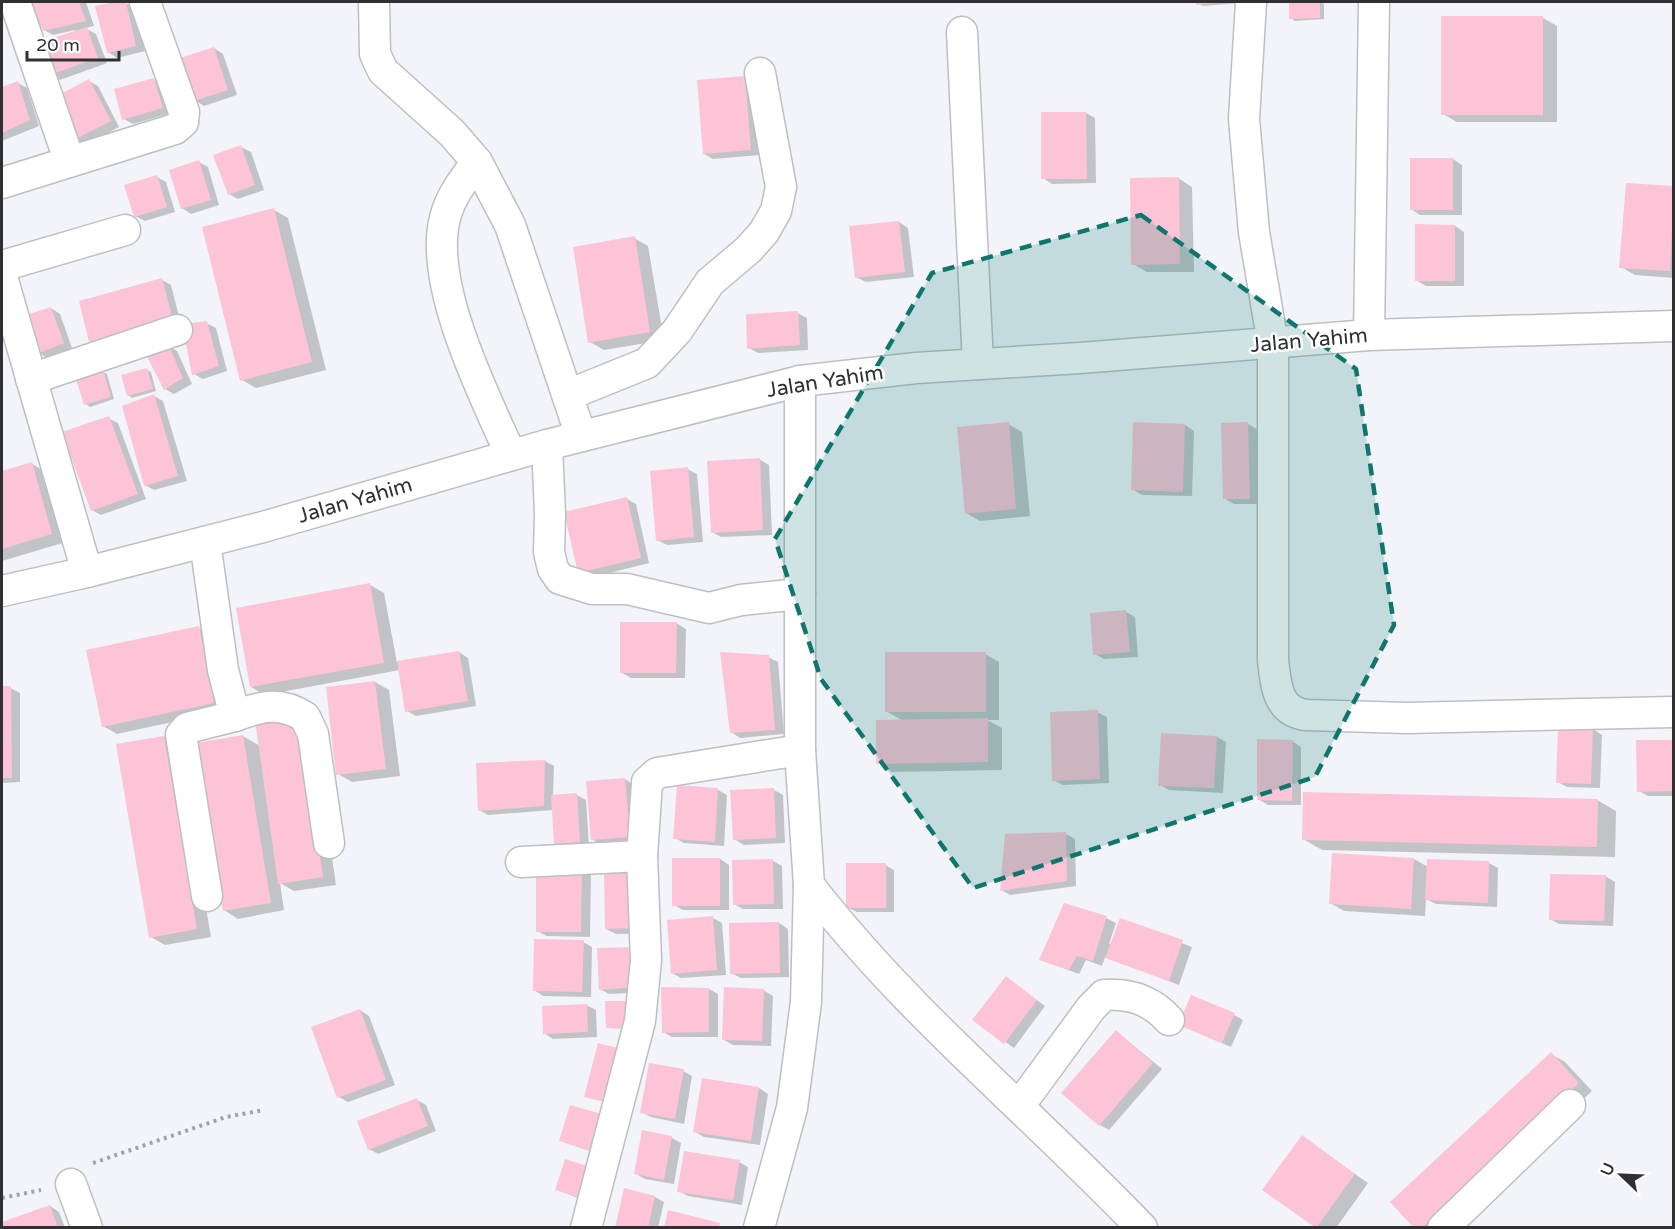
<svg xmlns="http://www.w3.org/2000/svg" width="1675" height="1229" font-family="'Varela Round',sans-serif">
  <rect width="100%" height="100%" fill="#f2f4f9"/>
  <g fill="#0003">
    <polygon points="30,2 86,2 94,26 85,28 96,34 107,63 60,80 51,74 75,30 53,35 44,30"/>
    <polygon points="120,2 134,6 145,51 117,58 108,52 97,7"/>
    <polygon points="1198,2 1240,2 1240,3 1202,6"/>
    <polygon points="1320,2 1324,4 1324,19 1295,21 1291,18 1291,3"/>
    <polygon points="1543,18 1557,26 1557,122 1457,122 1443,114"/>
    <polygon points="214,48 223,54 237,95 204,106 195,100"/>
    <polygon points="745,78 754,83 760,155 713,159 704,154"/>
    <polygon points="154,80 163,85 171,113 133,124 124,119"/>
    <polygon points="89,81 98,86 119,127 85,145 75,139"/>
    <polygon points="18,83 27,88 39,126 2,141 2,88"/>
    <polygon points="1086,113 1095,118 1096,183 1052,184 1043,178"/>
    <polygon points="241,147 251,152 264,190 238,199 229,194"/>
    <polygon points="1453,159 1462,165 1462,215 1420,215 1411,209"/>
    <polygon points="199,162 208,167 219,205 191,214 182,208"/>
    <polygon points="157,177 166,182 175,212 145,221 135,216"/>
    <polygon points="1178,178 1192,187 1194,272 1147,272 1133,264"/>
    <polygon points="1674,188 1674,278 1635,275 1621,267"/>
    <polygon points="274,210 288,218 326,370 256,388 242,380"/>
    <polygon points="899,222 908,228 914,277 866,282 856,277"/>
    <polygon points="1455,226 1464,232 1464,286 1426,286 1416,280"/>
    <polygon points="634,238 648,246 664,340 604,350 590,342"/>
    <polygon points="162,280 171,285 181,324 100,346 91,341"/>
    <polygon points="51,308 60,314 72,348 47,358 38,352"/>
    <polygon points="797,313 807,318 808,350 758,353 749,348"/>
    <polygon points="206,323 216,328 227,371 203,379 194,374"/>
    <polygon points="168,346 177,351 192,384 174,394 165,389"/>
    <polygon points="147,370 151,372 156,391 132,398 128,395"/>
    <polygon points="102,372 107,374 114,399 90,407 86,404"/>
    <polygon points="154,396 163,401 187,481 154,490 145,485"/>
    <polygon points="108,418 118,423 146,499 101,515 92,510"/>
    <polygon points="1008,424 1022,432 1030,516 980,521 966,513"/>
    <polygon points="1248,424 1257,429 1259,504 1234,504 1225,499"/>
    <polygon points="1185,425 1194,431 1192,496 1142,495 1132,489"/>
    <polygon points="759,459 769,465 772,535 721,537 712,532"/>
    <polygon points="32,464 46,472 66,542 2,561 2,472"/>
    <polygon points="687,469 697,474 703,542 667,545 657,540"/>
    <polygon points="627,499 636,504 649,563 589,578 579,572"/>
    <polygon points="370,585 384,593 397,663 459,652 468,658 476,706 416,716 407,711 400,670 265,695 251,687"/>
    <polygon points="1126,612 1135,617 1138,657 1104,659 1095,654"/>
    <polygon points="676,623 686,629 685,678 631,678 622,673"/>
    <polygon points="198,628 213,636 228,710 117,734 103,726"/>
    <polygon points="985,654 999,662 999,720 987,720 1002,728 1002,770 892,772 878,763 903,721 886,711"/>
    <polygon points="768,657 778,662 784,734 740,738 731,732"/>
    <polygon points="375,682 389,690 400,776 352,782 338,774"/>
    <polygon points="2,688 10,688 20,693 20,782 2,783"/>
    <polygon points="1097,712 1107,717 1109,783 1063,785 1053,780"/>
    <polygon points="313,723 336,885 294,891 280,883 284,910 238,919 224,910 243,736 260,746"/>
    <polygon points="1593,729 1602,735 1600,788 1567,787 1558,782"/>
    <polygon points="1163,734 1217,737 1226,742 1223,793 1169,790 1160,785"/>
    <polygon points="164,737 178,745 211,937 165,945 151,937"/>
    <polygon points="1292,741 1301,747 1301,805 1268,805 1258,799"/>
    <polygon points="1674,741 1674,796 1648,796 1639,791"/>
    <polygon points="545,761 554,766 553,796 577,795 586,800 589,846 564,848 555,843 553,810 488,815 479,810"/>
    <polygon points="625,779 634,785 639,841 601,845 592,839"/>
    <polygon points="678,787 718,790 727,795 724,846 684,843 675,838"/>
    <polygon points="774,790 783,795 785,843 744,845 734,839"/>
    <polygon points="1597,800 1616,811 1615,857 1322,850 1303,839"/>
    <polygon points="1066,834 1075,839 1076,886 1010,895 1001,890"/>
    <polygon points="720,859 729,865 729,910 683,910 674,905"/>
    <polygon points="1414,859 1428,867 1428,860 1489,863 1498,868 1497,907 1436,904 1426,899 1425,916 1344,911 1330,903"/>
    <polygon points="734,861 773,861 782,866 783,909 743,909 734,904"/>
    <polygon points="885,865 894,870 894,912 857,912 847,907"/>
    <polygon points="582,869 591,874 590,937 547,936 537,931"/>
    <polygon points="605,871 651,933 616,934 606,929"/>
    <polygon points="1605,876 1615,882 1613,926 1559,924 1550,919"/>
    <polygon points="713,918 722,923 726,975 681,978 672,973"/>
    <polygon points="1106,918 1116,923 1109,944 1112,945 1120,920 1192,947 1179,985 1105,957 1102,966 1086,960 1079,974 1041,960"/>
    <polygon points="779,923 788,929 789,977 741,978 731,973 731,924"/>
    <polygon points="583,942 592,947 591,997 543,996 534,990"/>
    <polygon points="598,950 647,992 609,994 600,989"/>
    <polygon points="1006,978 1045,1006 1014,1048 974,1020"/>
    <polygon points="709,989 718,994 718,1037 672,1037 663,1032"/>
    <polygon points="763,990 773,996 771,1046 733,1045 724,1040"/>
    <polygon points="607,1003 633,1029 607,1028"/>
    <polygon points="586,1005 596,1010 597,1037 553,1039 544,1033"/>
    <polygon points="360,1010 369,1016 395,1085 348,1102 339,1097"/>
    <polygon points="1234,1015 1243,1020 1231,1047 1189,1029"/>
    <polygon points="1117,1032 1162,1069 1109,1130 1100,1125"/>
    <polygon points="1551,1054 1565,1062 1592,1091 1445,1228 1416,1228"/>
    <polygon points="683,1071 692,1076 684,1124 651,1117 641,1112"/>
    <polygon points="759,1088 768,1094 760,1145 704,1137 695,1132"/>
    <polygon points="417,1100 426,1105 436,1131 378,1154 369,1149"/>
    <polygon points="571,1106 607,1157 561,1141"/>
    <polygon points="644,1132 672,1138 681,1143 674,1184 645,1179 636,1174"/>
    <polygon points="1302,1137 1368,1183 1336,1228 1316,1228"/>
    <polygon points="566,1160 596,1205 557,1190"/>
    <polygon points="739,1162 748,1167 742,1205 688,1196 679,1191"/>
    <polygon points="625,1190 655,1197 664,1202 658,1228 616,1228"/>
    <polygon points="50,1206 59,1212 65,1228 2,1228 2,1224"/>
  </g>
  <g fill="#fcc4d6">
    <polygon points="28,2 79,2 86,21 43,31"/>
    <polygon points="114,2 126,2 136,46 107,53 95,6"/>
    <polygon points="1196,2 1215,2 1215,3 1196,5"/>
    <polygon points="1289,2 1320,2 1320,18 1289,19"/>
    <rect x="1441" y="16" width="102" height="99"/>
    <polygon points="87,27 98,58 49,75 44,41"/>
    <polygon points="214,47 228,90 194,101 180,58"/>
    <polygon points="745,76 751,150 703,154 697,80"/>
    <polygon points="154,78 163,108 122,120 114,89"/>
    <polygon points="89,79 111,121 74,140 53,98"/>
    <polygon points="18,81 30,120 2,133 2,87"/>
    <polygon points="1041,112 1086,112 1087,179 1041,179"/>
    <polygon points="241,145 255,185 228,195 213,155"/>
    <rect x="1410" y="158" width="43" height="52"/>
    <polygon points="199,160 211,200 181,209 169,170"/>
    <polygon points="157,175 167,207 134,217 124,185"/>
    <polygon points="1179,177 1180,264 1131,265 1130,178"/>
    <polygon points="1626,183 1674,186 1670,271 1619,268"/>
    <polygon points="274,208 312,362 240,381 202,227"/>
    <polygon points="899,221 905,272 855,278 849,226"/>
    <polygon points="1415,224 1455,225 1455,281 1415,281"/>
    <polygon points="635,236 650,332 588,343 573,247"/>
    <polygon points="162,278 173,320 89,342 79,301"/>
    <polygon points="51,307 64,343 37,354 23,316"/>
    <polygon points="798,311 800,345 747,349 746,314"/>
    <polygon points="207,321 219,366 192,375 182,324"/>
    <polygon points="168,344 183,378 164,390 144,351"/>
    <polygon points="147,368 153,389 127,396 121,375"/>
    <polygon points="103,370 111,397 84,405 76,379"/>
    <polygon points="154,394 178,476 144,486 122,406"/>
    <polygon points="109,416 138,494 91,511 62,432"/>
    <polygon points="1009,422 1016,509 965,514 957,427"/>
    <polygon points="1133,422 1185,424 1183,492 1131,490"/>
    <polygon points="1248,422 1250,499 1223,499 1221,423"/>
    <polygon points="760,458 763,530 711,533 707,461"/>
    <polygon points="32,462 52,534 2,549 2,471"/>
    <polygon points="688,467 694,537 656,541 650,471"/>
    <polygon points="627,497 641,558 578,573 564,512"/>
    <polygon points="370,583 384,663 250,687 236,608"/>
    <polygon points="1126,610 1130,652 1093,655 1090,613"/>
    <polygon points="620,622 677,622 676,673 620,673"/>
    <polygon points="199,626 214,703 102,727 86,650"/>
    <polygon points="459,651 468,701 405,712 397,661"/>
    <polygon points="720,652 769,655 775,730 730,733"/>
    <rect x="885" y="652" width="101" height="60"/>
    <polygon points="375,681 386,769 336,775 326,687"/>
    <polygon points="2,686 11,686 12,778 2,778"/>
    <polygon points="1098,710 1100,779 1052,781 1050,712"/>
    <polygon points="299,713 323,877 278,884 255,720"/>
    <polygon points="988,718 988,762 876,764 876,720"/>
    <polygon points="1558,727 1593,728 1591,784 1556,783"/>
    <polygon points="1161,733 1217,736 1214,788 1158,786"/>
    <polygon points="243,735 271,903 223,911 195,743"/>
    <polygon points="164,736 197,929 149,938 116,744"/>
    <polygon points="1257,739 1293,740 1292,801 1257,800"/>
    <polygon points="1636,740 1674,740 1674,791 1637,792"/>
    <polygon points="545,760 544,806 478,811 476,763"/>
    <polygon points="625,778 630,837 591,840 586,781"/>
    <polygon points="677,785 718,788 715,842 673,839"/>
    <polygon points="774,788 776,838 733,840 730,790"/>
    <polygon points="1303,792 1598,799 1597,847 1302,840"/>
    <polygon points="577,793 580,842 554,844 551,795"/>
    <polygon points="1066,832 1067,881 1000,891 1005,834"/>
    <polygon points="1332,853 1414,858 1411,909 1329,904"/>
    <rect x="672" y="858" width="48" height="48"/>
    <polygon points="773,859 774,904 733,905 732,860"/>
    <polygon points="1427,859 1489,861 1488,903 1425,900"/>
    <rect x="846" y="863" width="40" height="45"/>
    <polygon points="536,867 582,867 581,932 536,932"/>
    <polygon points="641,869 642,928 605,929 604,870"/>
    <polygon points="1550,874 1606,875 1604,921 1549,920"/>
    <polygon points="1064,903 1107,916 1093,961 1077,956 1069,970 1039,960"/>
    <polygon points="713,916 717,970 671,974 667,920"/>
    <polygon points="1120,918 1183,940 1169,981 1105,958"/>
    <polygon points="779,922 780,973 730,974 729,923"/>
    <polygon points="534,939 584,940 582,992 533,991"/>
    <polygon points="636,947 638,987 599,990 597,948"/>
    <polygon points="1006,976 1037,1000 1004,1044 972,1020"/>
    <polygon points="661,987 709,988 709,1032 662,1033"/>
    <polygon points="724,987 764,989 762,1041 722,1040"/>
    <polygon points="1191,995 1235,1013 1222,1043 1178,1025"/>
    <polygon points="605,1001 629,1001 629,1028 606,1028"/>
    <polygon points="587,1004 588,1032 543,1034 542,1006"/>
    <polygon points="360,1009 386,1080 337,1098 311,1027"/>
    <polygon points="1116,1030 1153,1063 1099,1126 1061,1093"/>
    <polygon points="598,1043 622,1049 609,1103 584,1097"/>
    <polygon points="1551,1052 1579,1083 1422,1228 1414,1228 1390,1202"/>
    <polygon points="649,1063 684,1069 675,1119 640,1113"/>
    <polygon points="702,1078 759,1087 751,1141 693,1132"/>
    <polygon points="417,1098 428,1126 368,1150 357,1121"/>
    <polygon points="570,1105 609,1116 597,1153 559,1141"/>
    <polygon points="642,1130 672,1136 664,1180 634,1174"/>
    <polygon points="1302,1135 1355,1174 1316,1228 1262,1190"/>
    <polygon points="684,1151 740,1160 733,1200 677,1192"/>
    <polygon points="565,1159 597,1169 587,1200 555,1190"/>
    <polygon points="624,1188 655,1196 648,1228 615,1228"/>
    <polygon points="50,1205 58,1228 2,1228 2,1222"/>
    <polygon points="668,1210 720,1223 719,1228 664,1228"/>
  </g>
  <g fill="none" stroke-linecap="round" stroke-linejoin="round">
    <g stroke="#bdbfc4" stroke-width="33">
      <g id="minor">
        <polyline points="15,2 69,160"/>
        <polyline points="374,2 375,54 383,71 452,133 477,162 510,225 581,436"/>
        <path d="M1251 2 1244 119 1254 232 1273 344V660C1276 685 1277 712 1307 715L1407 718 1674 712"/>
        <polyline points="962,32 978,364"/>
        <path d="M477 162C464 179 450 197 445 218 428 284 484 395 511 455"/>
        <polyline points="2,183 175,129 183,122 184,112 145,2"/>
        <polyline points="2,266 125,230"/>
        <polyline points="2,277 87,572"/>
        <polyline points="1369,335 1374,2"/>
        <polyline points="31,379 177,330"/>
        <polyline points="568,395 647,363 677,331 710,282 748,250 764,232 776,211 781,187 760,73"/>
        <polyline points="547,445 550,514 549,552 553,569 560,579 592,589 627,589 709,608 741,600 800,594"/>
        <path d="M205 542 223 670 235 716C261 706 281 701 305 717L313 734 329 843"/>
        <polyline points="2,591 87,572 263,527 547,445 800,381 916,368 1080,358 1369,335 1674,326"/>
        <polyline points="521,862 642,856"/>
        <path d="M809 885C906 1011 1032 1113 1142 1228"/>
        <polyline points="207,896 181,735 187,728 235,716"/>
        <path d="M1019 1106 1091 1008 1104 995C1130 993 1151 1000 1169 1020"/>
        <polyline points="71,1184 87,1228"/>
        <polyline points="586,1228 640,1021 646,960 642,856 647,782 657,773 800,750"/>
        <polyline points="759,1228 792,1108 806,1002 809,885 800,750 800,381"/>
        <polyline points="1443,1228 1570,1105"/>
      </g>
    </g>
    <g stroke="#a2a3a7" stroke-width="4" stroke-dasharray="3 4.5" stroke-linecap="butt">
      <polyline points="93,1163 226,1117 264,1110"/>
      <polyline points="2,1198 41,1190"/>
    </g>
    <use href="#minor" stroke="#fff" stroke-width="30"/>
  </g>
  <path fill="#0f766e" fill-opacity="0.2" stroke="#0f766e" stroke-width="4.5" stroke-dasharray="12 8" stroke-linejoin="round" d="M1141 215 1356 369 1394 625 1315 777 973 888 821 679 775 539 932 273Z"/>
  <g text-anchor="middle" stroke-width="5" stroke-linejoin="round" paint-order="stroke">
    <g font-size="21" fill="#303032" stroke="#fff">
      <text transform="translate(1309 340) rotate(-5)" y="7">Jalan Yahim</text>
      <text transform="translate(825 381) rotate(-9)" y="7">Jalan Yahim</text>
      <text transform="translate(355 500) rotate(-16)" y="7">Jalan Yahim</text>
    </g>
  </g>
  <rect width="1675" height="1229" fill="none" stroke="#303032" stroke-width="6"/>
  <g transform="translate(1621 1175) rotate(293)" stroke="#ffffff" stroke-width="4.5" paint-order="stroke">
  <path d="M0-4.5L10 22L0 15L-10 22Z" fill="#303032"/>
  <text y="-9" font-size="16" font-weight="bold" text-anchor="middle" fill="#303032">U</text>
  </g>
  <path d="M27 51v9h92v-9" fill="none" stroke="#303032" stroke-width="3"/>
  <text x="36" y="51" font-size="18" fill="#303032" stroke="#ffffff" stroke-width="4.5" paint-order="stroke">20 m</text>
</svg>
